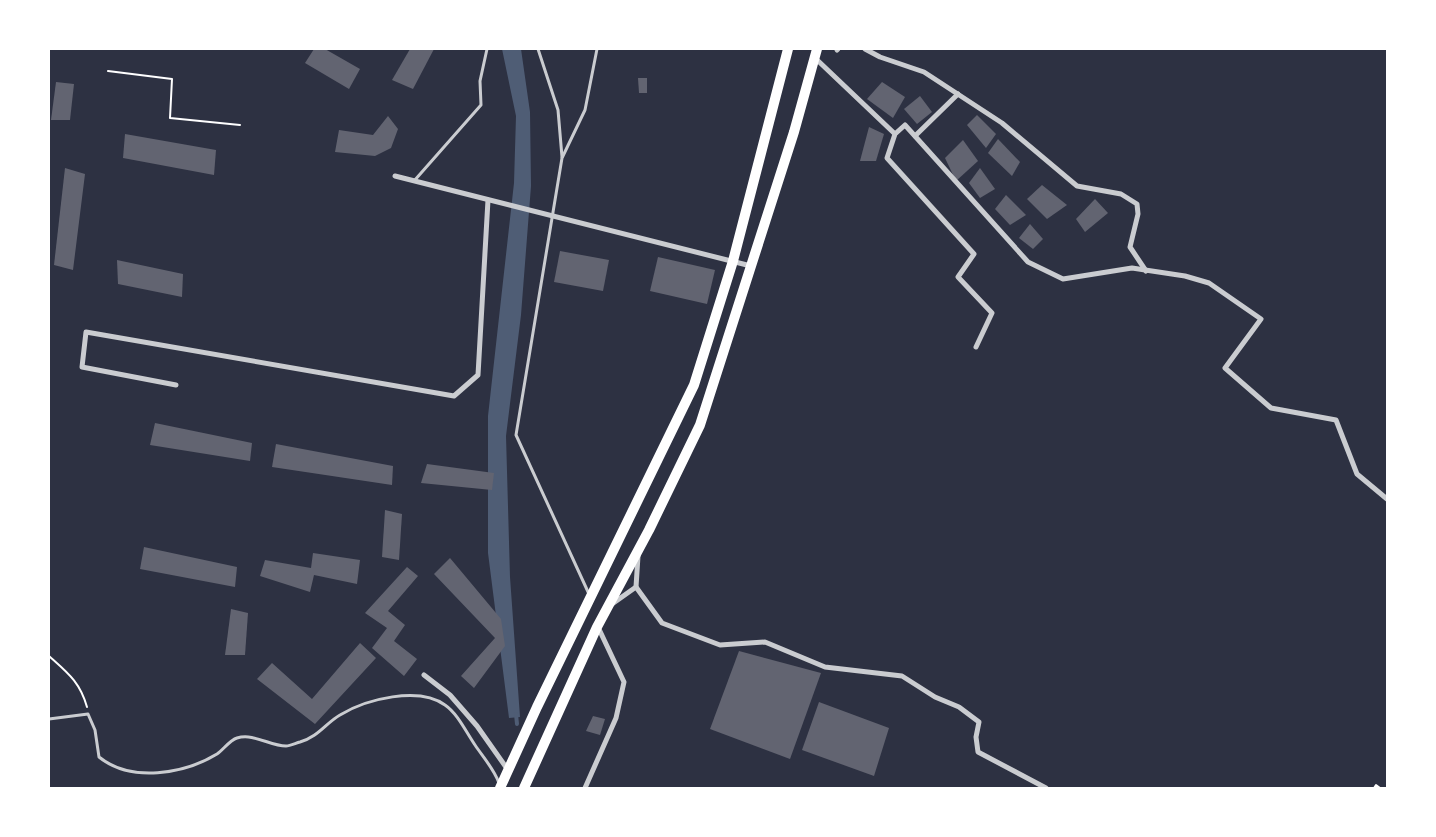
<svg xmlns="http://www.w3.org/2000/svg" width="1436" height="837" font-family="'Open Sans',sans-serif">
  <rect width="100%" height="100%" fill="#2d3142"/>
  <polygon fill="#4f5d75" points="502,49 521,49 530,112 531,186 521,315 506,436 510,577 520,717 509,718 488,553 488,416 514,183 516,116"/>
  <g fill="none" stroke-linecap="round" stroke-linejoin="round">
    <polyline stroke="#4f5d75" stroke-width="4" points="516,714 517,724"/>
  </g>
  <g fill="#626471">
    <polygon points="314,49 325,49 360,69 349,89 305,63"/>
    <polygon points="410,49 434,49 413,89 392,80"/>
    <polygon points="638,78 647,78 647,93 639,93"/>
    <polygon points="56,82 74,84 70,120 51,120"/>
    <polygon points="882,82 905,97 893,118 867,99"/>
    <polygon points="920,96 932,112 917,124 904,109"/>
    <polygon points="977,115 996,134 986,148 967,125"/>
    <polygon points="388,116 398,129 391,148 375,156 335,152 339,130 373,135"/>
    <polygon points="869,127 884,134 876,161 860,161"/>
    <polygon points="125,134 216,150 214,175 123,158"/>
    <polygon points="998,139 1020,162 1012,176 988,153"/>
    <polygon points="963,140 978,161 956,181 945,158"/>
    <polygon points="65,168 85,174 73,270 54,265"/>
    <polygon points="980,168 995,189 980,198 969,183"/>
    <polygon points="1042,185 1067,205 1047,219 1027,199"/>
    <polygon points="1006,195 1026,215 1010,225 995,209"/>
    <polygon points="1095,199 1108,213 1085,232 1076,219"/>
    <polygon points="1030,224 1043,239 1033,249 1019,238"/>
    <polygon points="560,251 609,260 603,291 554,282"/>
    <polygon points="658,257 715,270 707,304 650,291"/>
    <polygon points="117,260 183,274 182,297 118,284"/>
    <polygon points="155,423 252,443 250,461 150,445"/>
    <polygon points="276,444 393,466 392,485 272,467"/>
    <polygon points="427,464 494,473 492,490 421,483"/>
    <polygon points="385,510 402,514 399,560 382,557"/>
    <polygon points="144,547 237,567 235,587 140,569"/>
    <polygon points="313,553 360,560 357,584 314,575 310,592 260,576 265,560 311,568"/>
    <polygon points="450,558 501,619 505,646 474,688 461,676 495,638 434,574"/>
    <polygon points="407,567 418,576 388,611 405,625 394,641 417,659 404,676 372,648 387,628 365,613"/>
    <polygon points="231,609 248,613 245,655 225,655"/>
    <polygon points="360,643 376,658 315,724 257,679 272,663 312,699"/>
    <polygon points="739,651 821,673 790,759 710,729"/>
    <polygon points="819,702 889,728 874,776 802,750"/>
    <polygon points="593,716 605,719 600,735 586,731"/>
  </g>
  <g fill="none" stroke-linecap="round" stroke-linejoin="round">
    <g stroke="#fff" stroke-width="2">
      <polyline points="108,71 172,79 170,118 240,125"/>
      <path d="M49 656C68 673 80 682 87 707"/>
      <polyline points="1374,788 1376,785 1380,788"/>
    </g>
    <g stroke="#caccd0" stroke-width="3">
      <polyline points="538,49 558,110 562,157"/>
      <polyline points="414,181 481,105 480,81 487,49"/>
      <polyline points="589,594 516,435 562,158 585,110 597,49"/>
      <path d="M49 719 88 714 95 730 99 757C131 783 184 774 217 754 223 750 230 740 237 738 254 733 270 746 286 746 290 746 296 743 300 742 318 737 326 723 340 715 366 699 419 686 445 705 458 714 466 732 475 745 483 757 494 769 499 783"/>
    </g>
    <g stroke="#caccd0" stroke-width="5">
      <polyline points="865,49 880,57 924,72 1002,123 1077,186 1121,194 1137,204 1138,214 1130,247 1146,271"/>
      <polyline points="837,50 838,49"/>
      <polyline points="814,57 895,134"/>
      <polyline points="915,136 958,94"/>
      <polyline points="395,176 751,266"/>
      <polyline points="976,347 992,313 958,277 974,254 887,158 895,134 905,125 1028,262 1063,279 1132,268 1185,276 1209,283 1261,319 1225,368 1271,408 1336,420 1357,474 1387,499"/>
      <polyline points="176,385 82,367 86,332 454,396 478,375 488,200"/>
      <polyline points="638,556 636,587 662,623 720,645 765,642 825,667 902,676 935,697 959,707 979,722 976,737 978,752 1046,788"/>
      <polyline points="612,604 636,587"/>
      <polyline points="424,675 450,695 477,726 508,770"/>
      <polyline points="585,788 616,718 624,682 598,627"/>
    </g>
    <g stroke="#fff" stroke-width="10">
      <polyline points="500,788 537,707 694,385 733,261 788,49"/>
      <polyline points="524,788 597,627 649,530 700,425 794,132 817,49"/>
    </g>
  </g>
  <rect width="1436" height="837" fill="none" stroke="#ffffff" stroke-width="100"/>
</svg>
